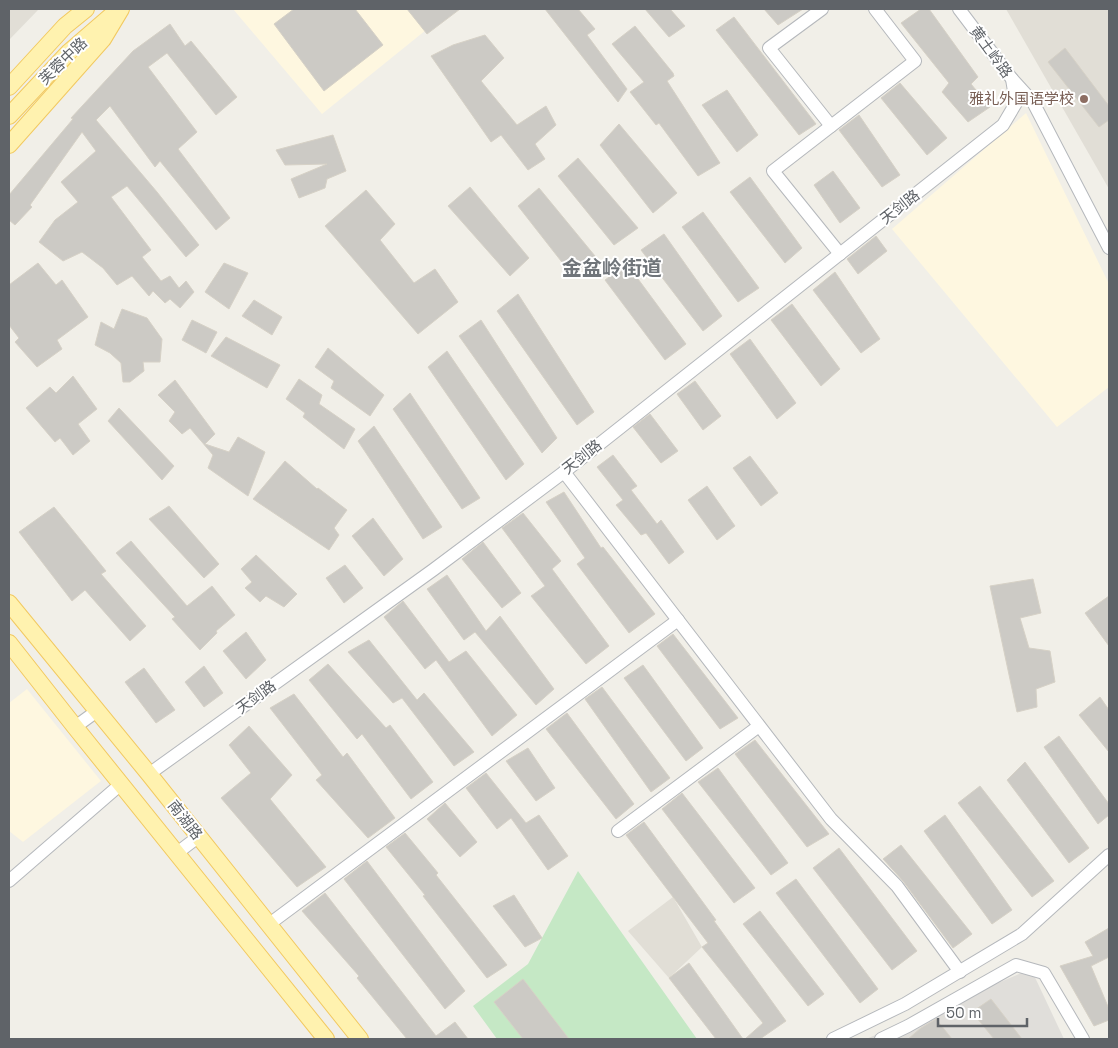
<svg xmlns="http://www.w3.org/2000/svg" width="1118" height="1048" font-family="'Space Grotesk','Noto Sans SC',sans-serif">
  <rect width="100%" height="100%" fill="#f1efe8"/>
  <g fill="#fef7e0">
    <polygon points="233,9 452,9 322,114"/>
    <polygon points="1026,113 1109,284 1109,387 1057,427 892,229"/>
    <polygon points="27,689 101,781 23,842 9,831 9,703"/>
  </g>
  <polygon fill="#e0deda" points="1031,969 1064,1039 866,1039"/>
  <g fill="#e1ded6">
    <polygon points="9,9 39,9 9,40"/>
    <polygon points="1006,9 1109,9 1109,189"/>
    <polygon points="673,897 702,947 669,978 628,931"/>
  </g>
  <polygon fill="#c5e8c5" points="578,871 697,1039 497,1039 473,1006 528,964"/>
  <g fill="#cccac5" stroke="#d6d1c6">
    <polygon points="294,9 355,9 383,45 324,91 274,24"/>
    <polygon points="407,9 460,9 427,34"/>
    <polygon points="545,9 578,9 595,29 587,35 627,89 618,102"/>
    <polygon points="645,9 670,9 685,26 669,37"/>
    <polygon points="764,9 803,9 778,25"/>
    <polygon points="921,9 929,9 978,77 971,84 990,107 968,122 942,92 949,83 901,23"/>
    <polygon points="734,17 816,124 799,135 716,30"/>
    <polygon points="170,24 185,46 191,41 237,97 216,115 167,53 148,67 197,132 178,149 230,218 216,230 160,161 155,167 110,106 96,120 157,192 199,245 186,257 127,186 111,197 151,250 142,257 161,281 170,276 179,288 186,281 194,292 180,308 170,299 165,303 153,291 149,296 132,276 117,285 103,268 82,252 63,261 39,242 55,220 78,202 61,182 96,151 82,132 30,205 32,207 15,225 9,220 9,195 73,119 71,118 133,51"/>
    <polygon points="635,26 673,73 674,76 667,81 720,163 698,176 659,123 656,125 630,92 644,82 612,44"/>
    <polygon points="485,35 504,58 481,81 517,125 546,106 556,125 535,144 545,159 528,170 501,135 491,142 431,56 453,45"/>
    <polygon points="1065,48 1109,106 1109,120 1099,127 1048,62"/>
    <polygon points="900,83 947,138 927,155 881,98"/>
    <polygon points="727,90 758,135 737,152 702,105"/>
    <polygon points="859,115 900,175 882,187 839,130"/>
    <polygon points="619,124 677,193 653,213 600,145"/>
    <polygon points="333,135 346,171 327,179 325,188 299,198 291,179 327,164 285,165 276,150"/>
    <polygon points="578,158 638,228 614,245 558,176"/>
    <polygon points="833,171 860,208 840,223 814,185"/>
    <polygon points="750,177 802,248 785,263 730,192"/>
    <polygon points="470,187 529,258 510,276 448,206"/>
    <polygon points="539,188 595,256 572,275 518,206"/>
    <polygon points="366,190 395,224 380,240 414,283 435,269 458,302 418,334 325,226"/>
    <polygon points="703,212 759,288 738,302 682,227"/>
    <polygon points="664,234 722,316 703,331 641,250"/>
    <polygon points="876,236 887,251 858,274 847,259"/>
    <polygon points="38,263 56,285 62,280 88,317 57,340 62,349 37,367 15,342 19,338 9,325 9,285"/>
    <polygon points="224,263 248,273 229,309 205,292"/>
    <polygon points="627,264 686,344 665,360 605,280"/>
    <polygon points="835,272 880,339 861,353 813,290"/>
    <polygon points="518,294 594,412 577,425 497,311"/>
    <polygon points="254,300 282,317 272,335 242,316"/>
    <polygon points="792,304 840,369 821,386 771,320"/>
    <polygon points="122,309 147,318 162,339 160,362 143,362 144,371 130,382 123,382 121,363 110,353 95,345 101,322 114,329"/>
    <polygon points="192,320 217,332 206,353 182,340"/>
    <polygon points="481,320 557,438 542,453 459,336"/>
    <polygon points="226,337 280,365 267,388 211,356"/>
    <polygon points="750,339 796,403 777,419 730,354"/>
    <polygon points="328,348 384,395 370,416 331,388 334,381 315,367"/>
    <polygon points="447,351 524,464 506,480 428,367"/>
    <polygon points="73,376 97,409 78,424 90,441 73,455 60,438 55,442 26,408 50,387 56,393"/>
    <polygon points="299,379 322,395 319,404 355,429 344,449 303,417 305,413 286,399"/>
    <polygon points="175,380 215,434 205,444 229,452 238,437 265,452 248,496 208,468 213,455 190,428 182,434 169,421 175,412 158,395"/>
    <polygon points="695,381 721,416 703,430 677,394"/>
    <polygon points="410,393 480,498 462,509 393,409"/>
    <polygon points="119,408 174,466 162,480 108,421"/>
    <polygon points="650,414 678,451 661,463 633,427"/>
    <polygon points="374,426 442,527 423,539 358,441"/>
    <polygon points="613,455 637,486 631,490 657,524 661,520 684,552 669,564 646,533 641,535 616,505 623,500 597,467"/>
    <polygon points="750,456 778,493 761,506 733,468"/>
    <polygon points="285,461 317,489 318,488 347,510 334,528 339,535 329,550 253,499"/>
    <polygon points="707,486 735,526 717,540 688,500"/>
    <polygon points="564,492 601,548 603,547 655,614 629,633 577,564 585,558 546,502"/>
    <polygon points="169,506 219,564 204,578 149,519"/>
    <polygon points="54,507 106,571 101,574 146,626 130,641 85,590 72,601 19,532"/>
    <polygon points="523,513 561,561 552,569 609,646 586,664 531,596 545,586 502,528"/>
    <polygon points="373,518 403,559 384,576 352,536"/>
    <polygon points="131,541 187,606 212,586 235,615 216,631 217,633 200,650 172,619 175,617 116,553"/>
    <polygon points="483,542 521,593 502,608 462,559"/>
    <polygon points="256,555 297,594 284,607 266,596 260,602 245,588 252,582 241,569"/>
    <polygon points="345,565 363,588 344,603 326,578"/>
    <polygon points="447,575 486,631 500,616 554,689 536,705 475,632 464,640 427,589"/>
    <polygon points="1033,579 1041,613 1020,618 1029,648 1050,651 1055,682 1036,689 1037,707 1017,712 990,586"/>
    <polygon points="1109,596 1109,646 1085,613"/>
    <polygon points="403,601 449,662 466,651 517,715 492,736 436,660 425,669 384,617"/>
    <polygon points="246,632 266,660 246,679 223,651"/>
    <polygon points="673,634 738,718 720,729 657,646"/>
    <polygon points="369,640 417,700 424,693 474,752 454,766 402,698 393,703 348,652"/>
    <polygon points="328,664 386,728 390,725 433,782 411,799 362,734 357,739 309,680"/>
    <polygon points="643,665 703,748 686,761 624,678"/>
    <polygon points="204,666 223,693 204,707 185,682"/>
    <polygon points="144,668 175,710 156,723 125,682"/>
    <polygon points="602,687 670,778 651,792 585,699"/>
    <polygon points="294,694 343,757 347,753 395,818 368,838 316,780 322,775 270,708"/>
    <polygon points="1100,697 1109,710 1109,752 1079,715"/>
    <polygon points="567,713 634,804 616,819 546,729"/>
    <polygon points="249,726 292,775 270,799 326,867 297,887 221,798 251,773 229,745"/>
    <polygon points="1059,736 1109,804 1109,815 1098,824 1044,747"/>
    <polygon points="755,740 829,834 807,847 735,754"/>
    <polygon points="528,748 555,788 536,801 506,761"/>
    <polygon points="1025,762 1089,848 1069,863 1007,780"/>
    <polygon points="718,768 788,863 771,875 698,782"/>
    <polygon points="486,773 526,823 539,815 568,856 548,870 511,818 497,829 466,788"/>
    <polygon points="980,786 1054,881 1032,897 958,803"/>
    <polygon points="682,793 755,888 734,903 662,809"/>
    <polygon points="445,803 477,842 460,857 427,819"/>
    <polygon points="945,815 1012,910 992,924 924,831"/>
    <polygon points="644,822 716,920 714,921 786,1021 760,1039 745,1039 763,1023 702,947 708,943 626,835"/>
    <polygon points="405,833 438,873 436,875 507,965 487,978 423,896 425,895 386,847"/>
    <polygon points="901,845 972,934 953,948 903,881 883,859"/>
    <polygon points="839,848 917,951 892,970 813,868"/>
    <polygon points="367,861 465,991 445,1009 344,879"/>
    <polygon points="796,879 878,989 860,1003 776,893"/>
    <polygon points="325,893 436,1036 455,1022 468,1039 407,1039 357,978 359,976 302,911"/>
    <polygon points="514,895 542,938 525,947 493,906"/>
    <polygon points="760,911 824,994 808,1006 743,924"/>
    <polygon points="1109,928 1109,957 1091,966 1109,1009 1109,1020 1094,1026 1060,966 1093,956 1085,942"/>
    <polygon points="689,963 743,1039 716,1039 669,978"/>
    <polygon points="523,979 569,1039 523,1039 494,1002"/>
    <polygon points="991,999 1022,1039 994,1039 972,1012"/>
    <polygon points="936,1019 952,1039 908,1039 921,1028"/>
  </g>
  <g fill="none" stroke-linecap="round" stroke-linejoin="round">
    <g stroke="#b5b8bc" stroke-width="14">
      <g id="minor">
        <polyline points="822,9 769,48 831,126"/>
        <polyline points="1012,79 1033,102 1109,248"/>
        <polyline points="840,254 773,171 915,61 875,9"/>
        <polyline points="564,472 831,819 897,886 960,972"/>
        <polyline points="75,727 97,711"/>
        <polyline points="149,774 433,570 564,472 1003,125 1016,103 1012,79 959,9"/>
        <polyline points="618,831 759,726"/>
        <polyline points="177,853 198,837"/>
        <polyline points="9,881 121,784"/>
        <polyline points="268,925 678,620"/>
        <polyline points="833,1039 905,1004 1022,934 1109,855"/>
        <polyline points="881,1039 908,1026 1016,965 1044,973 1083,1039"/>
      </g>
    </g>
    <g stroke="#f2c960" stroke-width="18">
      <g id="major">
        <polyline points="9,87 65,26 86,9"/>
        <polyline points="9,116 69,52 113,14"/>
        <polyline points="9,145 103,39 121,9"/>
        <polyline points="9,603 149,774 360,1039"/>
        <polyline points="9,643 75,727 326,1039"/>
      </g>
    </g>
    <use href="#minor" stroke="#fff" stroke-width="12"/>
    <use href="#major" stroke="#fff2af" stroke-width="16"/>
  </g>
  <circle fill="#8d6e63" stroke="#fff" stroke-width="2" cx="1084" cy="99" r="5"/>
  <g text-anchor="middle" stroke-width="4" stroke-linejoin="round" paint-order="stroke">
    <g font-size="15" fill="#5f6368" stroke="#fff">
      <text transform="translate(991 52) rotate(54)" y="5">黄土岭路</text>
      <text transform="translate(63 61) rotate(-44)" y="5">芙蓉中路</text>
      <text transform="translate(900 207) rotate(-38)" y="5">天剑路</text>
      <text transform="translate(582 457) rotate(-38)" y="5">天剑路</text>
      <text transform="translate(256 697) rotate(-36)" y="5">天剑路</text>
      <text transform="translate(185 820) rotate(52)" y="5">南湖路</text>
    </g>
    <g font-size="15" fill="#785e54" stroke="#fff" text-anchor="end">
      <text x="1074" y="104">雅礼外国语学校</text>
    </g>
    <g font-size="20" font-weight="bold" fill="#70757a" stroke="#fff">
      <text x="612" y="275">金盆岭街道</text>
    </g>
  </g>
  <rect width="1118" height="1048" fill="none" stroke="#5f6368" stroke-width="20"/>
  <path d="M938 1018v8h89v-8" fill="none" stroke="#5f6368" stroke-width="2.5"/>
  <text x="946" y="1018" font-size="15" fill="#5f6368" stroke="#ffffff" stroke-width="4" paint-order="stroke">50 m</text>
</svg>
